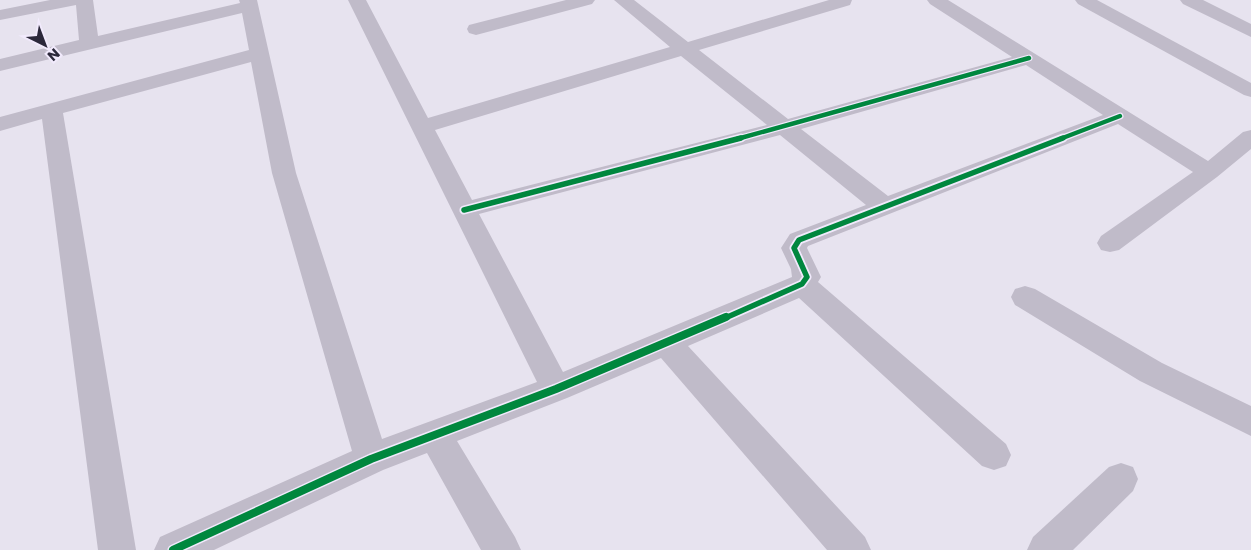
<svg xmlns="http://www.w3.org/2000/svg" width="1251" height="550" font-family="Poppins,sans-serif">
  <rect width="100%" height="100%" fill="#e7e3ef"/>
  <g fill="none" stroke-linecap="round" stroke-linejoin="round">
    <g fill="#c0bbc9" fill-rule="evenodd">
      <path d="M50 0H93L98 36 240 3 239 0H257L296 173 382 439 537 382 348 0H366L428 118 670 47 614 0H634L688 42 829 0H852L850 5 699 50 788 119 1012 57 930 4 927 0H948L1208 161 1243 132 1251 130V149L1217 177 1119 250 1110 252 1101 250 1097 243 1101 236 1193 172 1118 124 808 246 807 248 821 277 818 282 1006 444 1011 455 1006 466 994 470 982 466 799 298 688 346 865 537 871 550H827L661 358 567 398 457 441 515 537 521 550H481L427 453 383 470 214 550H154L160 537 352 451 272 173 251 62 63 113 136 550H98L42 119 0 131V117L249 50 242 13 0 71V59L79 40 76 5 0 20V10ZM681 56 767 125 472 200 435 130ZM1026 65 1103 115 888 196 801 129ZM780 135 866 205 790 234 781 248 791 269 792 277 563 372 479 214Z"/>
      <polygon points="566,0 595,0 592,4 476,35 469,33 467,29 469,25"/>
      <polygon points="1075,0 1097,0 1251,83 1251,97 1244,95 1078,4"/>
      <polygon points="1180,0 1203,0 1251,24 1251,37 1183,4"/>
      <polygon points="1025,286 1035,289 1162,363 1251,406 1251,436 1140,381 1015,305 1011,297 1015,289"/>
      <polygon points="1121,463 1133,467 1138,479 1133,491 1073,550 1027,550 1033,537 1109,467"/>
    </g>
    <g stroke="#f1eafc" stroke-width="7">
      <g id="cycleway-far2">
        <polyline points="737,139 1029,58"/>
        <polyline points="1060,139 1120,116"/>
      </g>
    </g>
    <g stroke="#f1eafc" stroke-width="9">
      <g id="cycleway-far1">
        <polyline points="464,210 741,138"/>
        <polyline points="723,319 802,284 807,277 794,248 799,240 1063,138"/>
      </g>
    </g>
    <g stroke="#f1eafc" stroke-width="11">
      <polyline id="cycleway" points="173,550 371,459 556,389 726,317"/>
    </g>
    <use href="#cycleway-far2" stroke="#00873e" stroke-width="4.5"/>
    <use href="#cycleway-far1" stroke="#00873e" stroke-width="5.5"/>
    <use href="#cycleway" stroke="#00873e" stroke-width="8"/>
  </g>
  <g transform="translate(45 45) rotate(138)" stroke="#f1eafc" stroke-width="4" paint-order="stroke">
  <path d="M0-4L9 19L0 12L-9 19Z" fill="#2b283a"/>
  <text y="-8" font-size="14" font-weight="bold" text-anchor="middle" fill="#2b283a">N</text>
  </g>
</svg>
